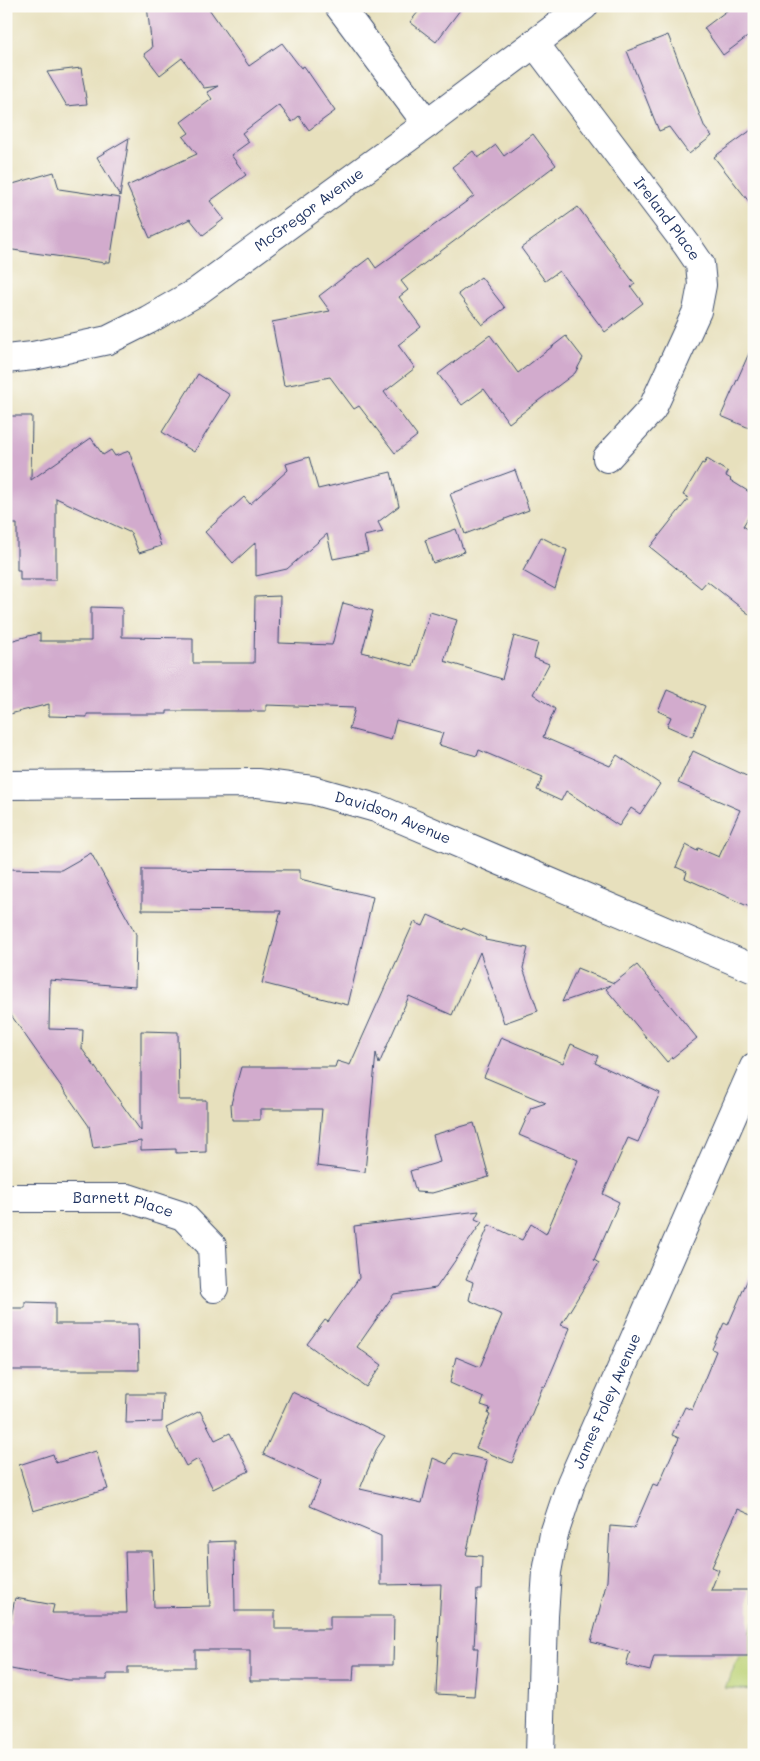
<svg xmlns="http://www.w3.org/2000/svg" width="760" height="1761" font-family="Mali,sans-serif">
  <rect width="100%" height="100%" fill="#fdfcf7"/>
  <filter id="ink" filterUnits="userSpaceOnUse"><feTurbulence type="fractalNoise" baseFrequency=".02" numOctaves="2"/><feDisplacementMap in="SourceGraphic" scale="10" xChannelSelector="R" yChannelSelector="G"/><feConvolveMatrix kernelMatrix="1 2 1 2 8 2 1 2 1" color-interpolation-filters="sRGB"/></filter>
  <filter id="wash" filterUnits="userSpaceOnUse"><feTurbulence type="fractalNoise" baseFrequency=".0096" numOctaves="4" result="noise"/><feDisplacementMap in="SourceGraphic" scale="20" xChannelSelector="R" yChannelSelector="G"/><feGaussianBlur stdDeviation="1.12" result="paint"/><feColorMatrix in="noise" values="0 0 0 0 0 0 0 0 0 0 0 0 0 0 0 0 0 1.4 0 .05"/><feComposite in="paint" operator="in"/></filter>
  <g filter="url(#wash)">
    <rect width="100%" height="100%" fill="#e7e0bd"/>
    <polygon fill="#bbd175" stroke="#6b806a" points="754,1622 754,1690 725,1688"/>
    <g id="blocks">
      <g fill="#d2abcd">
        <polygon points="147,6 207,6 249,66 282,43 301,68 304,66 335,111 309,130 299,116 292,122 279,105 242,133 249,142 231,155 246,175 210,201 224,219 203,235 190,219 150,238 127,186 197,154 183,137 189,133 181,122 212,99 207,92 218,86 204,88 182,58 160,75 144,54 152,48"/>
        <polygon points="423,6 463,6 436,42 410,22"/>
        <polygon points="733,6 754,6 754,32 723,55 704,28"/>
        <polygon points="668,35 705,128 712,136 689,154 669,127 659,131 627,51"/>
        <polygon points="81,68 87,104 67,106 47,72"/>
        <polygon points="754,128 754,208 714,157"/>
        <polygon points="533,134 556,165 401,281 408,290 399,297 421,327 398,345 415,368 384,392 417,436 395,453 359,406 354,409 330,377 284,386 272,322 330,311 319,296 369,258 376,268 474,196 452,167 473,151 478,158 496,145 504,156"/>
        <polygon points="129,138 120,196 97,157"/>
        <polygon points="54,172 59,189 120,198 110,262 105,262 105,263 6,249 6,186"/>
        <polygon points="578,207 635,284 631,287 643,303 605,332 559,271 545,281 521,248"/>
        <polygon points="481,277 505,308 482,325 458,294"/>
        <polygon points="490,335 518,373 566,336 583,358 575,373 509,423 484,389 462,405 438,374"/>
        <polygon points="754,342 754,430 721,416"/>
        <polygon points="198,374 230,395 194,452 162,432"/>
        <polygon points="6,416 32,416 31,480 91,438 103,455 111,450 115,456 129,451 161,546 139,553 131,533 56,498 56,580 20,580 20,570 17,570 17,524 6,524"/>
        <polygon points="309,457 318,489 391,472 399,506 378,522 383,532 364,536 368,552 333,559 327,534 287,569 256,576 256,542 233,563 205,532 244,497 250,504 288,470 286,464"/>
        <polygon points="707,459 728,472 726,476 731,479 730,480 754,495 754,508 743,526 754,533 754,618 707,581 701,588 650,547 689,498 683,495 702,463 704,464"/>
        <polygon points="515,470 529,510 465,534 450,494"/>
        <polygon points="456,529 464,552 433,563 425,540"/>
        <polygon points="541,537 567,550 555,589 523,571"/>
        <polygon points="280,596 279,643 332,645 343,603 373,611 362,652 413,666 430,612 457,620 444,661 502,679 514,636 538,643 534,658 549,664 533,694 555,709 543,737 610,766 617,755 660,784 640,814 631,808 619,826 566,791 561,801 537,790 543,777 479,750 477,756 439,745 443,733 396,720 391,740 349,729 355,708 266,705 266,711 167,711 167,714 87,714 87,717 49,716 49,704 6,715 6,642 40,633 40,641 91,641 91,607 122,608 122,637 193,638 193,663 254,663 255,597"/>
        <polygon points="667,690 705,706 692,737 667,726 671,717 658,711"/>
        <polygon points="693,751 753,779 754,777 754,909 685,878 687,872 676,867 686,845 697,851 698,848 719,857 740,810 678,783"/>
        <polygon points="91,853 136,934 135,987 50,980 49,1029 83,1030 82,1049 141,1131 141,1031 178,1032 179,1100 206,1100 206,1152 176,1153 176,1149 141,1150 141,1141 93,1148 89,1126 6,1008 6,869 61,870"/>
        <polygon points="142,869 300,870 300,879 373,897 348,1005 262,983 281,911 142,910"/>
        <polygon points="428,915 462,930 463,928 486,938 485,940 528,948 523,968 538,1011 504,1023 480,952 452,1015 409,996 379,1064 376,1053 365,1172 317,1166 322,1109 260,1109 260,1120 232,1120 231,1104 241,1067 335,1067 337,1061 350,1065 414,922 423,926"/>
        <polygon points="637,965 697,1038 667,1062 606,989 611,985 562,1002 577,968 614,983"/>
        <polygon points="501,1037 563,1063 571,1044 598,1056 595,1063 660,1093 638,1142 628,1138 603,1194 619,1202 594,1260 599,1263 561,1325 570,1328 545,1387 543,1386 512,1463 476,1448 490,1415 488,1414 490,1408 481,1405 484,1398 450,1383 456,1357 480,1367 502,1315 469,1300 473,1282 466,1279 489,1225 522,1240 531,1224 546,1234 578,1160 519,1135 531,1108 546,1103 484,1077"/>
        <polygon points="474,1123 489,1177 432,1193 416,1192 410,1171 440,1162 433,1135"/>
        <polygon points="479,1211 475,1219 482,1222 436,1288 394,1294 357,1347 382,1365 366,1387 307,1344 325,1320 328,1322 359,1278 354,1226"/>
        <polygon points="754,1265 754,1516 738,1509 712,1567 719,1570 711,1590 749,1590 749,1656 654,1656 650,1671 626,1665 630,1652 591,1642 607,1581 610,1526 634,1528 653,1484 658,1486 679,1438 672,1435 685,1407 692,1410 716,1351 712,1349 724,1323 728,1325"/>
        <polygon points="25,1302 55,1303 55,1324 138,1324 139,1370 6,1370 6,1308 25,1308"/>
        <polygon points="292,1392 385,1436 376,1450 360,1489 422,1503 433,1458 447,1464 454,1453 487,1460 466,1555 482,1556 481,1590 477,1590 474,1648 478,1648 474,1696 436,1694 441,1584 381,1585 381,1536 310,1506 321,1481 263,1454"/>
        <polygon points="127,1394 163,1394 162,1422 126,1423"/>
        <polygon points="200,1411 215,1440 230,1433 249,1471 213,1489 198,1459 186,1466 166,1428"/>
        <polygon points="96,1451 108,1489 33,1511 19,1465 53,1454 56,1463"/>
        <polygon points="234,1541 235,1611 275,1611 275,1629 330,1629 330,1616 394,1616 393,1665 354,1665 353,1681 250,1681 250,1650 195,1650 195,1667 128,1667 128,1674 107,1674 107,1680 68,1680 6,1668 6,1642 15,1598 54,1605 52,1613 127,1613 125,1551 152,1551 154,1607 210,1606 208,1542"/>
      </g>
    </g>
  </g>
  <g filter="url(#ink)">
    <use href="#blocks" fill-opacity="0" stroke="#3a4a6c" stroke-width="1"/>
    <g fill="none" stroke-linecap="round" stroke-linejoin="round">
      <g stroke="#3a4a6c" stroke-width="30">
        <g id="street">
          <polyline points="339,6 427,124"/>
          <path id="s1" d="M535 44 687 245 700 264 702 285 697 311 652 409 607 458"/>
          <path id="s2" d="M6 359 33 356 108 340 148 320 195 293 427 124 584 6"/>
          <path id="s3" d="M6 785 258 783 312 790 376 808 754 969"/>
          <path id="s4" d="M6 1198H128L183 1216 212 1246 214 1288"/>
          <path id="s5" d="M540 1755 544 1616 547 1572 554 1534 571 1483 754 1067"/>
        </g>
      </g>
      <use href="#street" stroke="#fff" stroke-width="28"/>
    </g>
  </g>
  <g text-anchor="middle" stroke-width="4" stroke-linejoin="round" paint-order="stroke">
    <g font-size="15" fill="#1b2f5e" stroke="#fdfcf7">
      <text dy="5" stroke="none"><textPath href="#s2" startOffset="344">McGregor Avenue</textPath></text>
      <text dy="5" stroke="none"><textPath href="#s1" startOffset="219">Ireland Place</textPath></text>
      <text dy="5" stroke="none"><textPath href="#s3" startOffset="392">Davidson Avenue</textPath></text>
      <text dy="5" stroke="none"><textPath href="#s4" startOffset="118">Barnett Place</textPath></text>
      <text dy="5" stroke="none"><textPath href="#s5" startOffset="365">James Foley Avenue</textPath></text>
    </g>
  </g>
  <rect width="760" height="1761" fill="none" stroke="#fdfcf7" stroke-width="25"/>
</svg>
